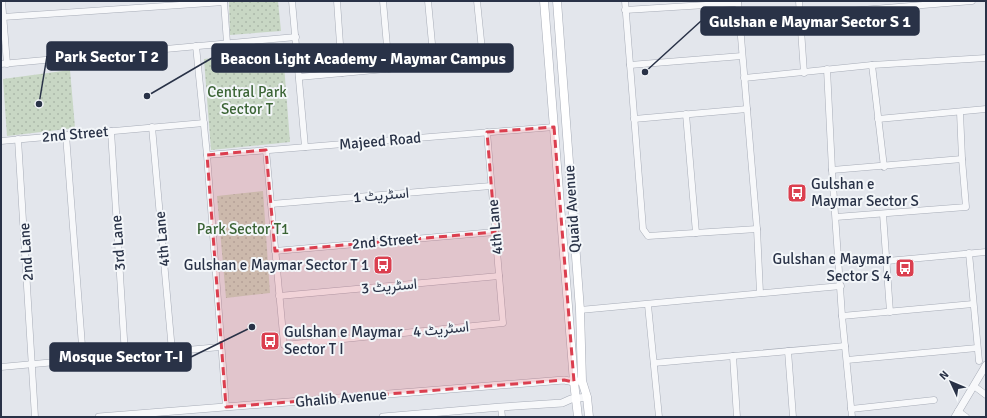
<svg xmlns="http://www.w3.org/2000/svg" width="987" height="418" font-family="Signika,Vazirmatn,sans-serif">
  <defs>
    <pattern id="grass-dots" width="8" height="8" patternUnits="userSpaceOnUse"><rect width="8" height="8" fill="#c8d7c4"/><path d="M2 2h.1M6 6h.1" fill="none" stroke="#acb9aa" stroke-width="1.8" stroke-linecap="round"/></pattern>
  </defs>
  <rect width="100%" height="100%" fill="#e3e6ec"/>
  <g fill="url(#grass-dots)">
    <polygon points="229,1 278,1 281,31 230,35"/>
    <polygon points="283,52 290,142 211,150 204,59"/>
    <polygon points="70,70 75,128 7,136 3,79"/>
    <polygon points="263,191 270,293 226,298 217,196"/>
  </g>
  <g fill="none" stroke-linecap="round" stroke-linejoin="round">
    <g stroke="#a7acb7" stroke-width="7">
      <g id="minor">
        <polyline points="2,1 7,64"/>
        <polyline points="224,1 227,43"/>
        <polyline points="292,1 305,147"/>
        <polyline points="337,1 342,73"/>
        <polyline points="383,1 389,69"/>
        <polyline points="428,1 434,65"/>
        <polyline points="625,1 643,229 648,236 757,229"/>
        <polyline points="738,1 757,229 760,293"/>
        <polyline points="799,1 804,73"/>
        <polyline points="625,10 738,3"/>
        <polyline points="800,15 972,1"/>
        <polyline points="3,17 224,2"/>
        <polyline points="196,46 207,155 226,407"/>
        <polyline points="1,64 296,37"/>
        <polyline points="630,65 742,56"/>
        <polyline points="872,65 884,167"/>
        <polyline points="827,69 832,170 842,316 852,417"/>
        <polyline points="299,77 483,60 477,1"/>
        <polyline points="744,78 872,65 986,58"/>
        <polyline points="686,114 696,233"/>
        <polyline points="634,119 747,109"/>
        <polyline points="878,119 986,109"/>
        <polyline points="152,127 172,351"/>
        <polyline points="111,131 125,355"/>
        <polyline points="66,135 83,359"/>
        <polyline points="18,139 35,417"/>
        <polyline points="1,141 204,123"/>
        <polyline points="266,150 284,345 503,323 487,132"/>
        <polyline points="207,155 554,127"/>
        <polyline points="832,170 962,159"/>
        <polyline points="271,204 491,186"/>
        <polyline points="883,214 890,312"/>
        <polyline points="836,217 966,207 962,159 960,112"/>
        <polyline points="275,251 495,232"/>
        <polyline points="969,253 979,361"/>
        <polyline points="887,261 986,252"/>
        <polyline points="279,296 499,276"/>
        <polyline points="648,305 659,417"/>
        <polyline points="580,310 841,286"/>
        <polyline points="842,316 973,304"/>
        <polyline points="788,351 793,417"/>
        <polyline points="733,356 737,417"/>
        <polyline points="847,360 977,348"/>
        <polyline points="654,363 845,346"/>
        <polyline points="1,367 220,347"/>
        <polyline points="974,386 986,395"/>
        <polyline points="501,407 502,417"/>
        <polyline points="851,409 934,400"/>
        <polyline points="958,411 966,417"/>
      </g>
    </g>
    <g stroke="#a7acb7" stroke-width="8">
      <g id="tertiary">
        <polyline points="99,417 564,380 574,382 579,381"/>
        <polyline points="383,417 501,407 562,403 571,399 587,397"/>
        <polyline points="955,417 986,365"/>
      </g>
    </g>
    <g stroke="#a7acb7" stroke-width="9">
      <g id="secondary">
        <polyline points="544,1 574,382 578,417"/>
        <polyline points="557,1 580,310 582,381 587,397 589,417"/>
      </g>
    </g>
    <use href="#minor" stroke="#f7f8fa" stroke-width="6"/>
    <use href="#tertiary" stroke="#f7f8fa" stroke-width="7"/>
    <use href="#secondary" stroke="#fff" stroke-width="8"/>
  </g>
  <path fill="#db3f4f" fill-opacity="0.2" stroke="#db3f4f" stroke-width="3" stroke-dasharray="8 5" stroke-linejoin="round" d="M554 127 574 382 564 380 226 407 207 155 266 150 275 251 495 232 487 132Z"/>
  <defs>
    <g id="bus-square" transform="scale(1)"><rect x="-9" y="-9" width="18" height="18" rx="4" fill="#db3f4f" stroke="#f3f6f9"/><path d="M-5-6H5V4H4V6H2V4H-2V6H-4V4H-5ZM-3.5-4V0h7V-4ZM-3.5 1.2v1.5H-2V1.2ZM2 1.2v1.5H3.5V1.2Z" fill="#fff"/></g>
  </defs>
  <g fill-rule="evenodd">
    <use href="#bus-square" x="797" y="193"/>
    <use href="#bus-square" x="383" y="265"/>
    <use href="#bus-square" x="905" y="268"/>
    <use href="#bus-square" x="270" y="341"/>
  </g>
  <g text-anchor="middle" stroke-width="4" stroke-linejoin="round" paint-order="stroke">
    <g font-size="15" fill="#3b6435" stroke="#f3f6f9">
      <text x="247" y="97">Central Park<tspan x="247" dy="17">Sector T</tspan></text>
      <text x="243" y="234">Park Sector T1</text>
    </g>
    <g font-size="15" fill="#293247" stroke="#f3f6f9">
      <text transform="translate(75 134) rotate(-5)" y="5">2nd Street</text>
      <text transform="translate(380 141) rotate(-5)" y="5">Majeed Road</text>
      <text transform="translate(381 195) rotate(-5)" y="5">اسٹریٹ 1</text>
      <text transform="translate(572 209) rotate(-94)" y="5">Quaid Avenue</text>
      <text transform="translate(495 227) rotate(-95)" y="5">4th Lane</text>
      <text transform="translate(162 239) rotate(-95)" y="5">4th Lane</text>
      <text transform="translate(385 241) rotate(-5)" y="5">2nd Street</text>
      <text transform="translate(118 243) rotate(-94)" y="5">3rd Lane</text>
      <text transform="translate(26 252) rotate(-94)" y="5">2nd Lane</text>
      <text transform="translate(389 286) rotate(-5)" y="5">اسٹریٹ 3</text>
      <text transform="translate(441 329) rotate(-6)" y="5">اسٹریٹ 4</text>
      <text transform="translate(341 398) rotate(-5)" y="5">Ghalib Avenue</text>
    </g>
    <g font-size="15" fill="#293247" stroke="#f3f6f9" text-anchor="start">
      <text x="811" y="189">Gulshan e<tspan x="811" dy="17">Maymar Sector S</tspan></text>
      <text x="891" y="264" text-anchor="end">Gulshan e Maymar<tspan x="891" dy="17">Sector S 4</tspan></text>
      <text x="369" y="270" text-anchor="end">Gulshan e Maymar Sector T 1</text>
      <text x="284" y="337">Gulshan e Maymar<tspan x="284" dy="17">Sector T I</tspan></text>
    </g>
  </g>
  <path fill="none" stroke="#293247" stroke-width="1.5" d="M645 72L701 21M39 104L47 56M147 96L212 58M252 327L191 357"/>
  <g fill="#293247" stroke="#f3f6f9" stroke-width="1.5">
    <circle cx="645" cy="72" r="4"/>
    <circle cx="39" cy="104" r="4"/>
    <circle cx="147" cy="96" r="4"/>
    <circle cx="252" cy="327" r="4"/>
  </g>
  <g fill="#293247" stroke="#293247" stroke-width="1.5">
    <rect x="701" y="7" width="218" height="28" rx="4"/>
    <rect x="47" y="42" width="120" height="28" rx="4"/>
    <rect x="212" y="44" width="301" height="28" rx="4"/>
    <rect x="50" y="343" width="141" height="28" rx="4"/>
  </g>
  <g font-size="16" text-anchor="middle" font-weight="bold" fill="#fff">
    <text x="810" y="27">Gulshan e Maymar Sector S 1</text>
    <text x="107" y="62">Park Sector T 2</text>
    <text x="363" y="64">Beacon Light Academy - Maymar Campus</text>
    <text x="121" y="362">Mosque Sector T-I</text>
  </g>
  <rect width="987" height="418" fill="none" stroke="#293247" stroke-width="4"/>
  <g transform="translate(951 382) rotate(314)" stroke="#f3f6f9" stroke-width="3" paint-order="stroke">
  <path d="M0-3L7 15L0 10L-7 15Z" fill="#293247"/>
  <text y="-6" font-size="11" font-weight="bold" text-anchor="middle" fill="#293247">N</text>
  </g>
</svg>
